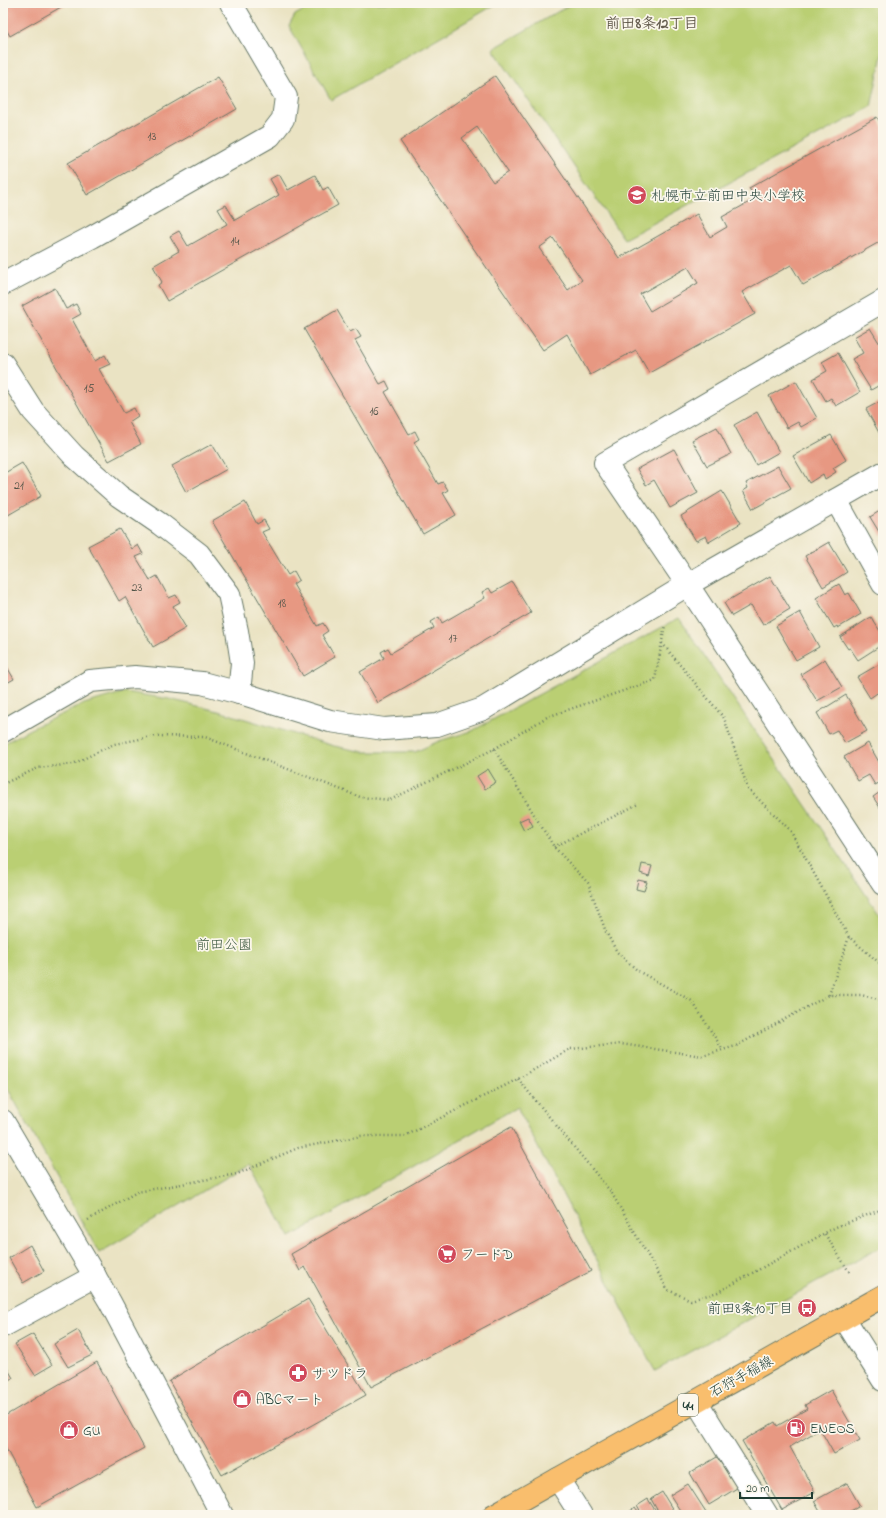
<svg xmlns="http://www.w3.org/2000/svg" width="886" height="1518" font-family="'Indie Flower','Klee One',sans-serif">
  <rect width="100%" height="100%" fill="#fbf7ec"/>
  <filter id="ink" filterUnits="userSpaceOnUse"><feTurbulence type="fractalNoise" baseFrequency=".025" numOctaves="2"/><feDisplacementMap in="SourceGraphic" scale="8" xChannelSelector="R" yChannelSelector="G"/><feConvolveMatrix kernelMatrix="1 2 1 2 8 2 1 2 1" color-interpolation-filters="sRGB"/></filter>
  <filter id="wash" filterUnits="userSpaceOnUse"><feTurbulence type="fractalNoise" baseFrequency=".012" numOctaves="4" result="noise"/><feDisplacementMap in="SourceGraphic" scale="16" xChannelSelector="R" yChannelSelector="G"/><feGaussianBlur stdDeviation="0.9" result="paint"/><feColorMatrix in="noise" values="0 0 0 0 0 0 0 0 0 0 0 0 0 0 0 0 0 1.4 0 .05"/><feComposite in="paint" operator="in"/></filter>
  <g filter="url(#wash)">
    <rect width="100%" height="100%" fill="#eae3c3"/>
    <g fill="#bacf73" stroke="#6c8654">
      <polygon points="317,3 498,3 331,100 289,26 295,15"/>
      <polygon points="573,3 882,3 883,5 883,50 871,107 624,239 493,49"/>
      <polygon points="679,618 883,920 883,1246 655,1371 517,1107 290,1237 249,1164 99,1253 3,1080 3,744 30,729 84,704 125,692 169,699 222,712 334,746 364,752 415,752 439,741 472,731"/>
    </g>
    <g id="blocks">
      <g fill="#e79882" fill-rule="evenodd">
        <polygon points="3,3 68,3 10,36 3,24"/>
        <path d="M495 76 619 258 697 214 710 237 727 227 722 217 755 199 749 188 877 117 883 127V240L803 285 791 265 742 292 755 314 649 373 636 350 590 375 567 334 543 350 400 141ZM477 127 508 172 493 182 462 138ZM553 238 582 280 568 290 539 248ZM688 267 698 283 650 311 640 294Z"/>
        <polygon points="218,77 237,109 87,195 68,163"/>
        <polygon points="279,174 288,190 315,175 323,190 328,187 338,205 167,301 158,285 162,282 153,266 179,251 170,236 179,231 188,246 227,224 218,209 226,205 235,220 279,195 270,179"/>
        <polygon points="55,288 66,309 76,304 81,314 72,319 95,361 105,355 110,364 99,369 124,413 134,408 138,416 129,422 141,444 109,461 22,306"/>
        <polygon points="337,310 350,332 356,329 361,337 355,340 380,384 386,381 390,389 385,392 409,434 415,431 419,439 414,442 438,484 443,482 448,490 443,493 456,515 423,534 304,329"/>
        <polygon points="870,328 883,349 883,383 871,390 852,359 863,353 854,337"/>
        <polygon points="838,353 860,392 836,406 831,398 826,401 813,379 827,371 822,362"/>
        <polygon points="796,381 817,418 801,427 798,422 787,428 769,396"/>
        <polygon points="883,400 883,440 866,409"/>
        <polygon points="757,412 779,452 756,465 734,425"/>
        <polygon points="717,427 731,454 707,466 692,440"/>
        <polygon points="831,435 846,460 833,468 836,472 825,479 823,474 809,483 793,456"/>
        <polygon points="212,444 227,469 186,492 172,466"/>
        <polygon points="674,449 698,493 670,508 654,480 646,485 637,469"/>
        <polygon points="22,463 41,496 3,518 3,474"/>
        <polygon points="778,466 791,488 753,509 743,491 748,488 746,483"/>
        <polygon points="722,491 741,523 709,542 706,536 696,541 681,516"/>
        <polygon points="245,502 257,524 264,520 269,529 262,532 288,575 294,571 299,580 293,584 317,626 323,623 328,631 322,635 335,657 303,676 212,521"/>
        <polygon points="883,509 883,534 881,535 870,517"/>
        <polygon points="120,529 132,549 138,545 143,554 136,557 150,580 157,576 169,598 176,595 180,602 173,606 186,628 153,647 125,597 119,601 88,546"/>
        <polygon points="829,542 847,572 823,587 805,556"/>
        <polygon points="770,576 790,609 763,625 751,605 732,616 724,603"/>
        <polygon points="512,582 531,613 378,703 360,672 384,658 381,652 388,648 391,653 434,628 431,622 439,617 442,623 485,598 482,592 489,588 492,593"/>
        <polygon points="839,584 845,595 849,593 861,614 838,628 837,626 834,628 816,598"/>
        <polygon points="800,612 819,647 796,660 776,626"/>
        <polygon points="871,617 880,631 883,629 883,644 858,660 850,648 848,649 840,637"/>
        <polygon points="825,659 842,687 817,701 801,674"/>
        <polygon points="3,660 14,679 3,685"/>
        <polygon points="883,662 883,689 870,698 857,677"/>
        <polygon points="846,695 867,731 845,743 837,730 829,734 817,713"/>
        <polygon points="868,743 883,769 883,781 875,785 869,775 858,781 844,757"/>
        <polygon points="488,769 496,782 485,789 477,776"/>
        <polygon points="883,790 883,812 873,797"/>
        <polygon points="528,817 533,826 524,831 519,821"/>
        <polygon points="642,864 652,866 649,876 640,873"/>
        <polygon points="638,880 647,882 644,891 636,889"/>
        <polygon points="511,1127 591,1271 371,1387 305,1267 300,1271 291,1254"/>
        <polygon points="30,1245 44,1271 23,1283 9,1258"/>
        <polygon points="308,1299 366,1395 222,1475 169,1381"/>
        <polygon points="78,1330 92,1355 68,1367 54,1344"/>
        <polygon points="33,1334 52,1365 35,1375 15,1344"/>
        <polygon points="3,1361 13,1378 3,1384"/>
        <polygon points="97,1362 144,1448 37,1507 3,1443 3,1417"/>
        <polygon points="831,1390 860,1440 834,1454 820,1429 790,1447 815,1492 782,1510 742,1441 775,1422 777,1426 807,1409 805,1405"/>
        <polygon points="717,1457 737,1488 709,1505 690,1473"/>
        <polygon points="847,1483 860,1506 843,1515 822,1515 814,1501"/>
        <polygon points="688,1484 708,1515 683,1515 670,1495"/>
        <polygon points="662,1492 676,1515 660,1515 651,1499"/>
        <polygon points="648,1499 658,1515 642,1515 637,1506"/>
        <polygon points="635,1508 640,1515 624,1515"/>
      </g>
    </g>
  </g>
  <g filter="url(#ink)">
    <use href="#blocks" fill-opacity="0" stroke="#676" stroke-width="1"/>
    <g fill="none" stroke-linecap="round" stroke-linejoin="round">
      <g stroke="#676" stroke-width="24">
        <g id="minor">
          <polyline points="3,284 92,237 270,136 283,119 286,97 231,3"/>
          <polyline points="883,301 605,463 685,581 883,884"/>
          <polyline points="3,364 33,411 74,456 119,496 160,524 199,554 229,594 237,631 242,663 239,693"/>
          <polyline points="836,500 883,584"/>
          <polyline points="3,731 90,681 135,677 202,683 247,695 330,721 384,729 437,725 483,709 687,585 883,473"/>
          <polyline points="3,1121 110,1302 222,1515"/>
          <polyline points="844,1318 883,1380"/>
          <polyline points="3,1326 95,1276"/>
          <polyline points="696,1401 767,1515"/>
          <polyline points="558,1479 581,1515"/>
        </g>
      </g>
      <g stroke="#676" stroke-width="24">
        <polyline id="primary" points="494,1515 883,1296"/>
      </g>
      <g stroke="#676" stroke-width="2.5" stroke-dasharray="1 3" stroke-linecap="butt">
        <polyline points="662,643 724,718 748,789 790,830 849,937"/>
        <polyline points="494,749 554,847 588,883 606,932 617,952 638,971 692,1001 723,1050"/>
        <polyline points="3,784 38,768 73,764 114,744 156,736 205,737 360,797 390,800 494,749 547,717 655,680 665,625"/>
        <polyline points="554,847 638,804"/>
        <polyline points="829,995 849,937 883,966"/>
        <polyline points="518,1079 611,1192 668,1290 691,1300 718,1292 836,1227 883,1209"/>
        <polyline points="88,1220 137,1192 237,1174 298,1148 361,1136 405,1136 518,1079 570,1049 621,1044 702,1056 736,1046 829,995 861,995 883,1000"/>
        <polyline points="825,1234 850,1273"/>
      </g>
      <use href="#minor" stroke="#fff" stroke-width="22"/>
      <use href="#primary" stroke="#f9be6d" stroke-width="22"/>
    </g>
  </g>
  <defs>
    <g id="school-disc" transform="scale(1)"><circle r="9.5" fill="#d1495b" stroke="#fbf7ec"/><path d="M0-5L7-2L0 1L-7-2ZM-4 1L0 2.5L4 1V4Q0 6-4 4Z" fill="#fff"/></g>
    <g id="supermarket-disc" transform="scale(1)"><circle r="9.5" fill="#d1495b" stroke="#fbf7ec"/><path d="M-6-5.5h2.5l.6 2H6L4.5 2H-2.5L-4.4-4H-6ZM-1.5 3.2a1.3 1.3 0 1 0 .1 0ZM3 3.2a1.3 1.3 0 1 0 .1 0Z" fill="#fff"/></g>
    <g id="bus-disc" transform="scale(1)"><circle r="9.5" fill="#d1495b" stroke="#fbf7ec"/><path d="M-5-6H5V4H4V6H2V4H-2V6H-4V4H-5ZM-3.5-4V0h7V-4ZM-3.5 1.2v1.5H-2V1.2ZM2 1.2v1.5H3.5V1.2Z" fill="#fff"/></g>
    <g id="pharmacy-disc" transform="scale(1)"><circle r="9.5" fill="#d1495b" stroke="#fbf7ec"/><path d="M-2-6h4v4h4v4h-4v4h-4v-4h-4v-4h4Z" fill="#fff"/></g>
    <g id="shop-disc" transform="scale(1)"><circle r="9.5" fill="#d1495b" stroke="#fbf7ec"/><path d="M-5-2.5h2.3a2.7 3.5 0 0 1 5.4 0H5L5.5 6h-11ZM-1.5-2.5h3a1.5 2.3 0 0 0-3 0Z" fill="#fff"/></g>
    <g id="fuel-disc" transform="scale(1)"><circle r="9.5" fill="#d1495b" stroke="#fbf7ec"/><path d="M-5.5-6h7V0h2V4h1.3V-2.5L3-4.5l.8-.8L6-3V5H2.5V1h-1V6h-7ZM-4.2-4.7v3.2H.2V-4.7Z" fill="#fff"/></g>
  </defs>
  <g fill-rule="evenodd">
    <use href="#school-disc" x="637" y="195"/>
    <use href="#supermarket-disc" x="447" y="1254"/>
    <use href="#bus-disc" x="807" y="1308"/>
    <use href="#pharmacy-disc" x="298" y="1373"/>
    <use href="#shop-disc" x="242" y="1399"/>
    <use href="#fuel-disc" x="796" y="1428"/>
    <use href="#shop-disc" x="69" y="1430"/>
  </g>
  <g text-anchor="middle" stroke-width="3.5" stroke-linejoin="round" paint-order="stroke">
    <g font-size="12" fill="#515448">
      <text x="152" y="140">13</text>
      <text x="235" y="245">14</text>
      <text x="89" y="392">15</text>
      <text x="374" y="415">16</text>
      <text x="19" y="489">21</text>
      <text x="137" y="591">23</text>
      <text x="282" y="607">18</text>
      <text x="453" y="642">17</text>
    </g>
    <rect fill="#fbf7ec" stroke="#61756b" stroke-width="1" x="678" y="1394" width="20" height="22" rx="3"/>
    <g font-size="13" font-weight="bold" fill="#1f3d34">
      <text x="688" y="1410">44</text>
    </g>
    <g font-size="14" fill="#1f3d34" stroke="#fbf7ec" text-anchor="start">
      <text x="651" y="200">札幌市立前田中央小学校</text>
      <text x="461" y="1259">フードD</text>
      <text x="793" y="1313" text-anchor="end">前田8条10丁目</text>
      <text x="312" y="1378">サツドラ</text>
      <text x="256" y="1404">ABCマート</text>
      <text x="810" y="1433">ENEOS</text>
      <text x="83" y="1435">GU</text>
    </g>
    <g font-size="14" fill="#3e5a41" stroke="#fbf7ec">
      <text x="224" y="949">前田公園</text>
    </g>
    <g font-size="14" fill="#1f3d34" stroke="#fbf7ec">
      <text transform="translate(741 1376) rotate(-29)" y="5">石狩手稲線</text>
    </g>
    <g font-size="15" font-weight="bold" fill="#655d4f" stroke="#fbf7ec">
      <text x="652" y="28">前田8条12丁目</text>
    </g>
  </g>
  <rect width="886" height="1518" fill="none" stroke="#fbf7ec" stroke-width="16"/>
  <path d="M740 1492v6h72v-6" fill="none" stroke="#1f3d34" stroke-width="2"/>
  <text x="746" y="1492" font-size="12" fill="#1f3d34" stroke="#fbf7ec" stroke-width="3" paint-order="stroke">20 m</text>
</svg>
